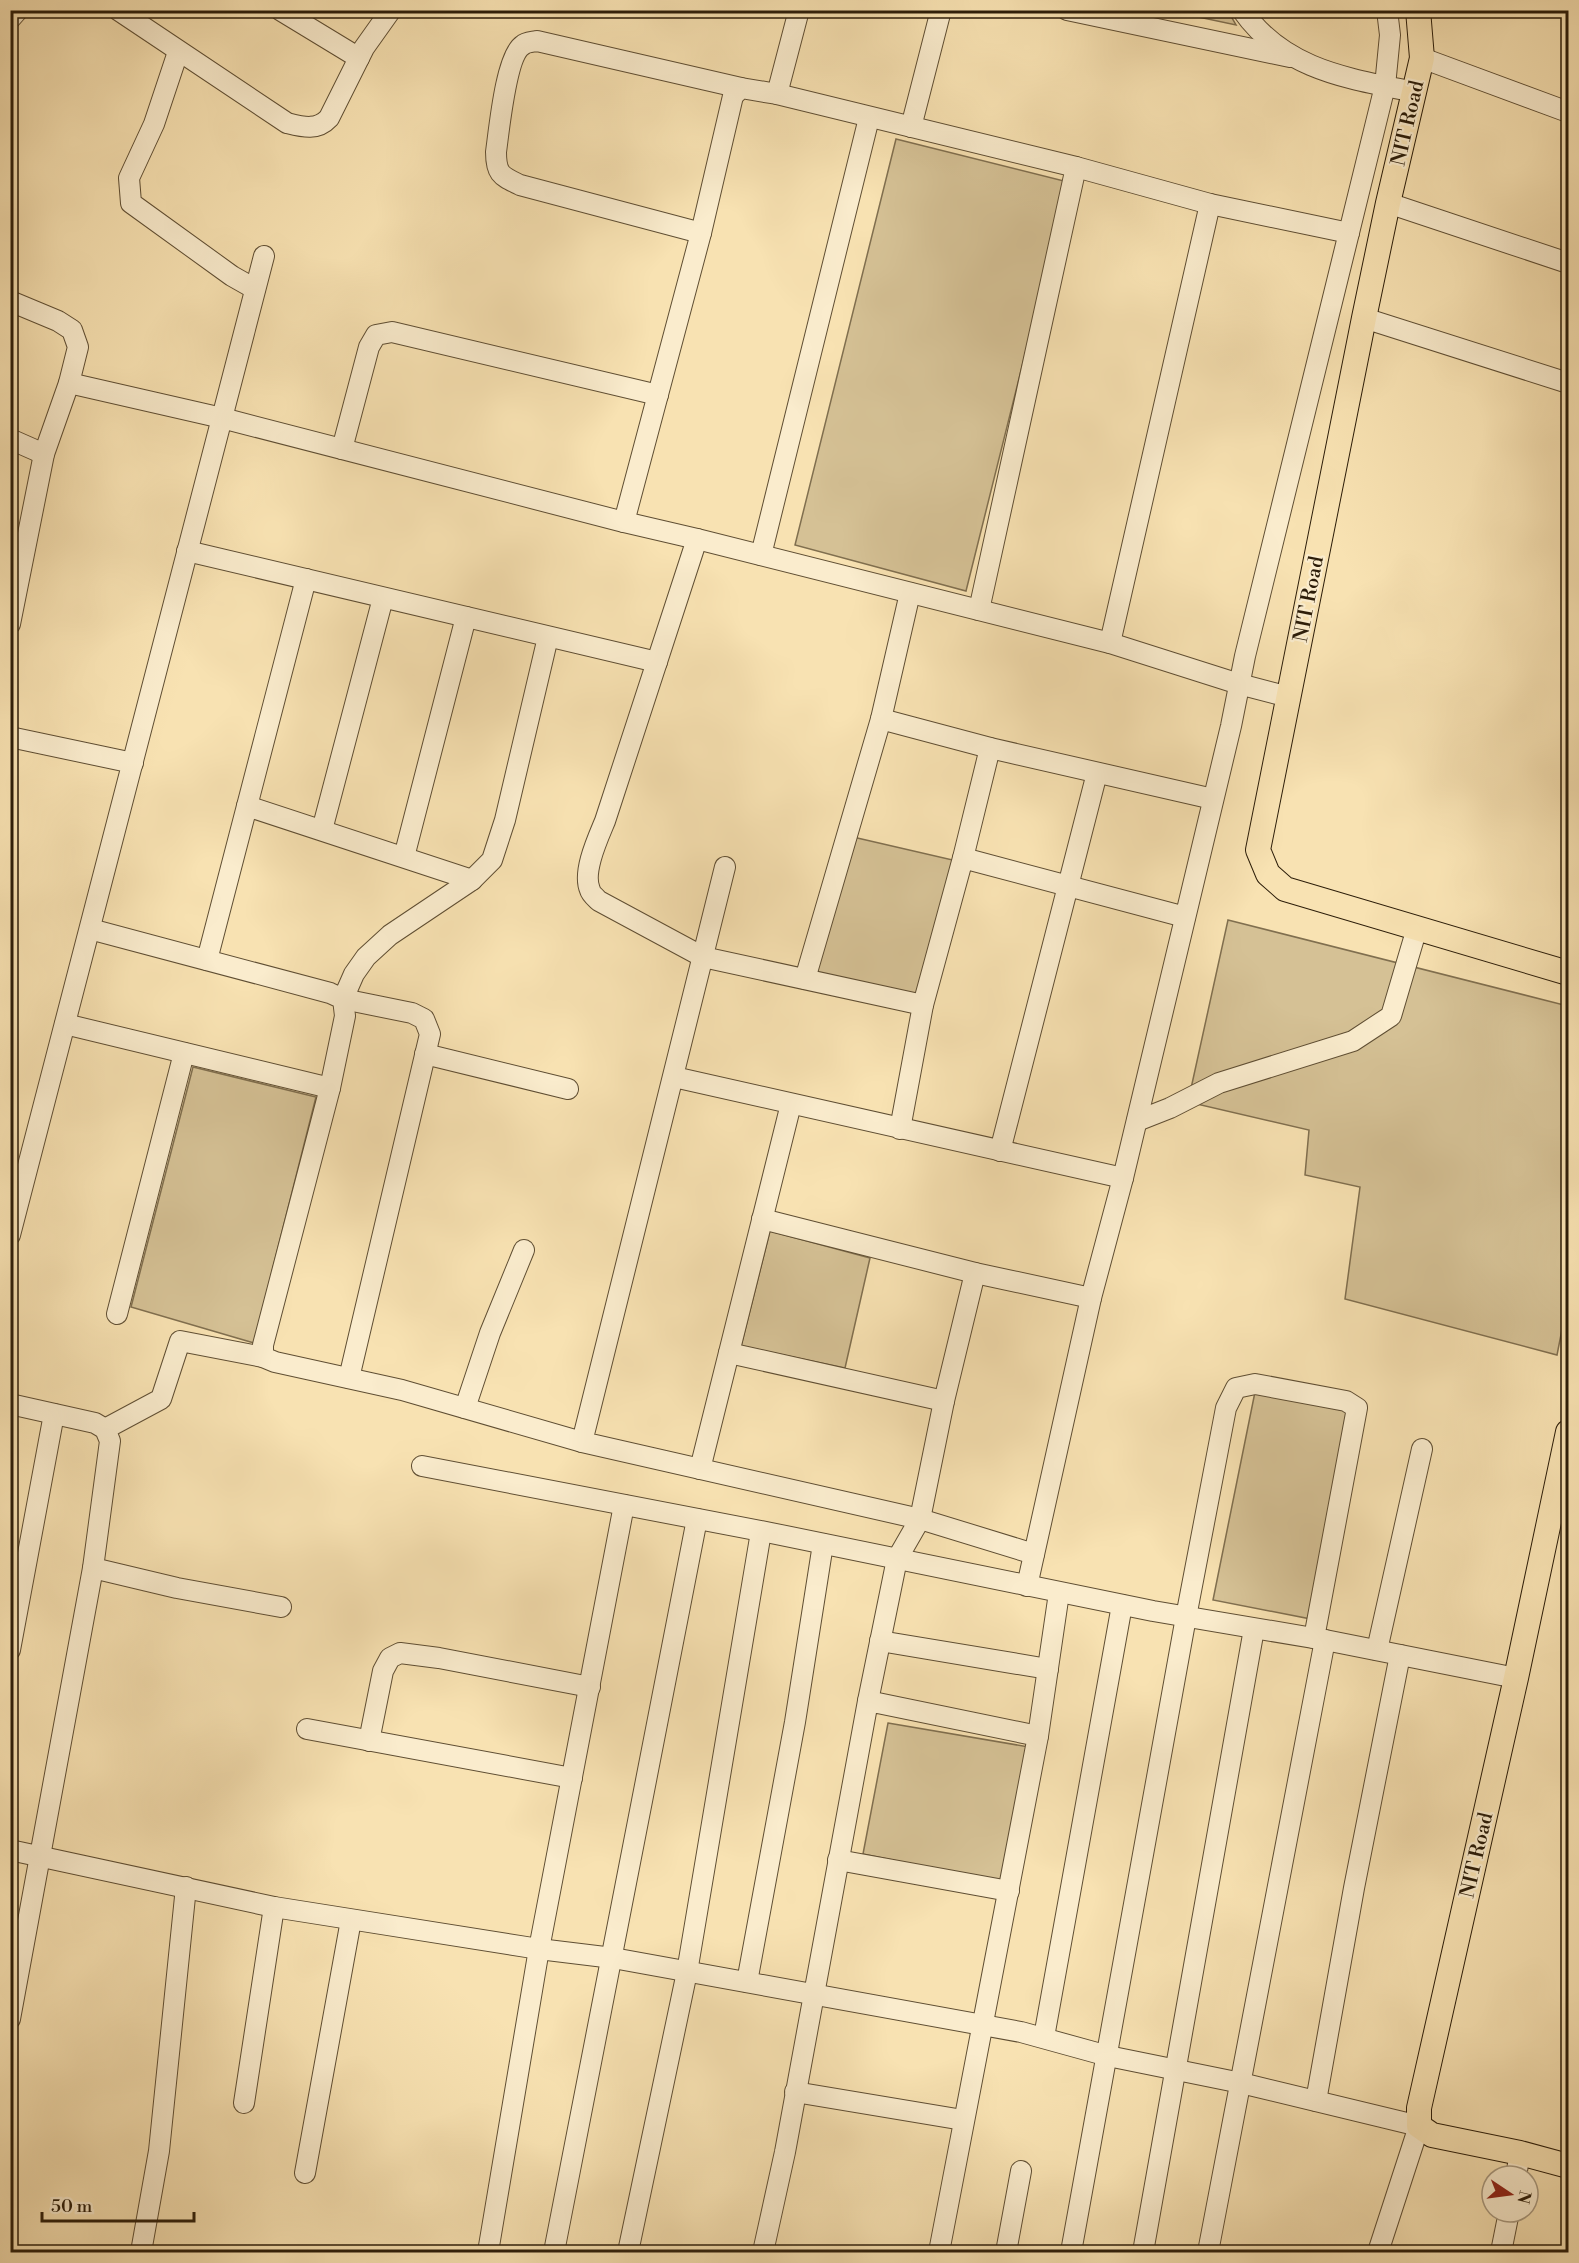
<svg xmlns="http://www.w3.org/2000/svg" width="1579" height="2263" font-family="'Libre Bodoni',serif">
  <rect width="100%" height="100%" fill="#f8e2b2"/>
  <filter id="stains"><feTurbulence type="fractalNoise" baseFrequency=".00333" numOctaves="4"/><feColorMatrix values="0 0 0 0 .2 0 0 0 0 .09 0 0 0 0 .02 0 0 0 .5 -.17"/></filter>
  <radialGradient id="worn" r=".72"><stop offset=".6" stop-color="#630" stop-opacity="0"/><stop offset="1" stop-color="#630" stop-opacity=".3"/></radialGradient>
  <g fill="#d5c195" stroke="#806f4f" stroke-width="1.5">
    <polygon points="1170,11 1228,11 1236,25"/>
    <polygon points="896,139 1068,182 966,591 795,545"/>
    <polygon points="853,837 957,861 918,996 816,973"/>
    <polygon points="1228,920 1568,1006 1568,1299 1557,1355 1345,1299 1360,1187 1305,1175 1309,1130 1188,1102"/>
    <polygon points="193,1067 316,1097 254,1343 131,1307"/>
    <polygon points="770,1231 870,1258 845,1368 741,1346"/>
    <polygon points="1255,1392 1351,1412 1311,1619 1213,1600"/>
    <polygon points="888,1723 1029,1747 1005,1883 863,1854"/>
  </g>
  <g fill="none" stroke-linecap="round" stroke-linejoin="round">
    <g stroke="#5f4e33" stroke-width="22">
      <g id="minor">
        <path d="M118 10 287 123C303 127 317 131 329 118L364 48 391 10"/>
        <polyline points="280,10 359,58"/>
        <polyline points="1067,10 1290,57"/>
        <path d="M1242 10C1284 70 1347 78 1414 92"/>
        <polyline points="10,19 18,10"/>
        <polyline points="178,52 154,124 129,178 131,203 232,276 255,289"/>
        <polyline points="1422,58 1568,112"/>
        <polyline points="777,94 799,10"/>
        <polyline points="911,127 941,10"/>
        <polyline points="1388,203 1568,263"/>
        <path d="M701 233 520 185C502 176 496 175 496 152 499 131 506 55 523 45 526 42 533 42 537 41L741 88"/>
        <polyline points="10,301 58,321 72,330 78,347 69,383 44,454 10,624"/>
        <polyline points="1364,318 1568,383"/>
        <polyline points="69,383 222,418 624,522 697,539 1110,643 1239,684 1289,697"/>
        <polyline points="10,439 44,454"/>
        <polyline points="342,449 369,347 376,335 392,332 658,395"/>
        <polyline points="624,522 701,233 733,96 741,88 777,94 1076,167 1210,204 1349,233"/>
        <path d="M697 539 605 821C598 838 582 872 590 890 591 894 596 898 599 901L703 957 923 1005"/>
        <polyline points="187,551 657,662"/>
        <polyline points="761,555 869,118"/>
        <polyline points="979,610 1076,167"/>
        <polyline points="1110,643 1210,204"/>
        <polyline points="881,719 990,748 1213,799"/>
        <polyline points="10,737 133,763"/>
        <polyline points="247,806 472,880"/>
        <polyline points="322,830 383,598"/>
        <polyline points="404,857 466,617"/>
        <polyline points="963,858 1185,917"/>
        <polyline points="725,867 582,1442 920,1519 1034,1554"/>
        <polyline points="90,929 330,993 343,999 345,1016 330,1088 263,1345 263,1357 275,1362 402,1390 582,1442"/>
        <polyline points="207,960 306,579"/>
        <polyline points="805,979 881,719 910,593"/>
        <polyline points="65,1024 330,1088"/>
        <polyline points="425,1054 568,1089"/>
        <polyline points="674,1077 1123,1178"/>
        <polyline points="1137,1121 1170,1108 1219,1083 1353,1041 1391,1016 1417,928"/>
        <polyline points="900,1129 923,1005 963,858 990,748"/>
        <polyline points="1000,1151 1097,773"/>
        <polyline points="762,1219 975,1273 1091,1298"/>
        <polyline points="10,1235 264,256"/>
        <polyline points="117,1314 184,1053"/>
        <polyline points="729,1353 944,1401"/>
        <polyline points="349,1378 430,1034 424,1019 412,1013 343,999 354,974 366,957 390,935 472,880 492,860 505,820 548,637"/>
        <polyline points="10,1404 95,1423 105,1429 110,1441 93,1568 10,2019"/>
        <polyline points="465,1408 490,1333 524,1250"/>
        <polyline points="105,1429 161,1399 180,1341 263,1357"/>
        <polyline points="422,1466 771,1533 1153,1611 1325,1640 1516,1678"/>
        <polyline points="700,1469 791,1104"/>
        <polyline points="93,1568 177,1588 281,1607"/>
        <polyline points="1027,1586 1091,1298 1123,1178 1231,726 1245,656 1385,86 1390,35 1387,10"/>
        <polyline points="880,1641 1048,1669"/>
        <polyline points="10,1650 54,1414"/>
        <polyline points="1377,1650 1422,1449"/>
        <polyline points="868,1701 897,1559 920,1519 944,1401 975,1273"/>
        <polyline points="307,1729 572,1778"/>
        <polyline points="369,1741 383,1671 390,1658 400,1653 439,1658 590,1687"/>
        <polyline points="10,1850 274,1907 539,1949 613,1958 1021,2032 1108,2056 1241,2083 1419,2126 1378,2252"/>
        <polyline points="838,1860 1009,1891"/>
        <polyline points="747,1982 795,1722 823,1544"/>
        <polyline points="1044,2037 1122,1605"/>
        <polyline points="795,2092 963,2120"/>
        <polyline points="1316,2101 1354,1888 1400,1655"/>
        <polyline points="244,2103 274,1907"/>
        <polyline points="305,2173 351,1920"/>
        <polyline points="1516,2176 1520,2153"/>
        <polyline points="141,2252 159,2151 186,1887"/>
        <polyline points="488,2252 539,1949 624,1505"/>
        <polyline points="554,2252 697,1519"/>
        <polyline points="628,2252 687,1972 761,1532"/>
        <polyline points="763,2252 785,2152 868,1701 1038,1736"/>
        <polyline points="939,2252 1038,1736 1059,1593"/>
        <polyline points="1006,2252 1021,2171"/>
        <polyline points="1071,2252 1186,1617 1226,1408 1236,1388 1255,1384 1346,1401 1357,1408 1314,1638"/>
        <polyline points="1143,2252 1254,1629"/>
        <polyline points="1208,2252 1325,1640"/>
        <polyline points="1501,2252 1509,2212"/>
      </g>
    </g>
    <g stroke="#2c1d09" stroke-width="26">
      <g id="major">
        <polyline points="1418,10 1422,58 1388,203 1364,318 1258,850 1268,874 1285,889 1568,973"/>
        <polyline points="1568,1432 1516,1678 1419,2108 1419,2126 1432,2135 1520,2153 1568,2166"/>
      </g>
    </g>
    <use href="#minor" stroke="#faeccd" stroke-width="20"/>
    <use href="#major" stroke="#f8e2b2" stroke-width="24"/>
  </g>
  <g text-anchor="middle" stroke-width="4.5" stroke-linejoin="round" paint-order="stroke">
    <g font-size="20" fill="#2c1d09" stroke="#faeccd">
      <text transform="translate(1407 123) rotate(-77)" y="7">NIT Road</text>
      <text transform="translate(1308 599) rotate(-79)" y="7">NIT Road</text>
      <text transform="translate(1476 1855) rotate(-77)" y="7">NIT Road</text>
    </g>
  </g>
  <rect width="1579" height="2263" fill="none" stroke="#f8e2b2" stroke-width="36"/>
  <rect x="12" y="12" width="1555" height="2239" fill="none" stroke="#2c1d09" stroke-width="3"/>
  <rect x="18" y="18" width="1543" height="2227" fill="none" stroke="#2c1d09" stroke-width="1.5"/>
  <g transform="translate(1510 2194) rotate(103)"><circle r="28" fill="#faeccd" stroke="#a8997f" stroke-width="1.5"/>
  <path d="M0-4.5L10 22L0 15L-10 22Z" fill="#8f2418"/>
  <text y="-9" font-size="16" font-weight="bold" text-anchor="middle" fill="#2c1d09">N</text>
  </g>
  <path d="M42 2212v9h152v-9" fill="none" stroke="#2c1d09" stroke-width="3"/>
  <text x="51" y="2212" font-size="18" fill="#2c1d09" stroke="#faeccd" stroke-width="4.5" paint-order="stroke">50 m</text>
  <rect width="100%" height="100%" filter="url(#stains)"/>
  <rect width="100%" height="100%" fill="url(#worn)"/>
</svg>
